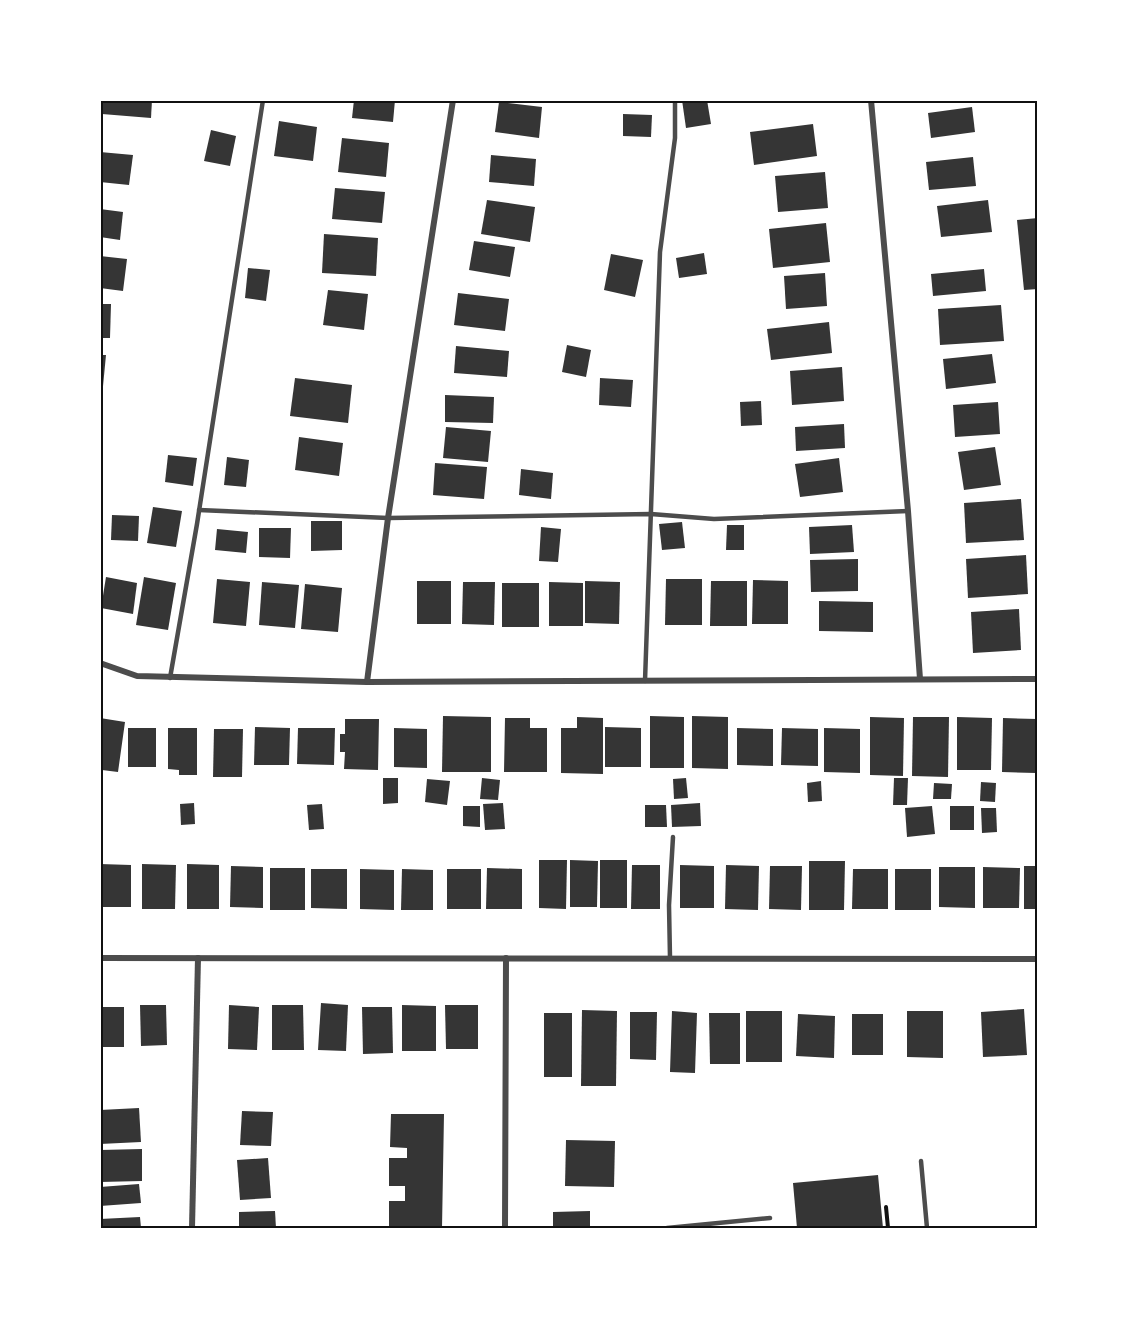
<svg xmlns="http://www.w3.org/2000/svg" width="1138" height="1329" font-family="'Source Serif 4',serif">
  <rect width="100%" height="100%" fill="#fff"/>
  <g fill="#353535">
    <polygon points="103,100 152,100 151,118 102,114"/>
    <polygon points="354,100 395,100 393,122 352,118"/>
    <polygon points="682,100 707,100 711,124 686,128"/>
    <polygon points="499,102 542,107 539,138 495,132"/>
    <polygon points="972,107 975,132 931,138 928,113"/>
    <polygon points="623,114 652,115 651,137 623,136"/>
    <polygon points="279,121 317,127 313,161 274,156"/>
    <polygon points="813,124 817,156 754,165 750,132"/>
    <polygon points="211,130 236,136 230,166 204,161"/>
    <polygon points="342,138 389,143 386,177 338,172"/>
    <polygon points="100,152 133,155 129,185 100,182"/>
    <polygon points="491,155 536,159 534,186 489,182"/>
    <polygon points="973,157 976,186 929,190 926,162"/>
    <polygon points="825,172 828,208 778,212 775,176"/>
    <polygon points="335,188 385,192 382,223 332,219"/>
    <polygon points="487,200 535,207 530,242 481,234"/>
    <polygon points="988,200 992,232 941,237 937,206"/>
    <polygon points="100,209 123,212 120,240 100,237"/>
    <polygon points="1038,218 1038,289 1024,290 1017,220"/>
    <polygon points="826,223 830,262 773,268 769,229"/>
    <polygon points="324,234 378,238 376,276 322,273"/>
    <polygon points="474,241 515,247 510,277 469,270"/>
    <polygon points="704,253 707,274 679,278 676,258"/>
    <polygon points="611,254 643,260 635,297 604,290"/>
    <polygon points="100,256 127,259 123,291 100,288"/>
    <polygon points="248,268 270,270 266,301 245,298"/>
    <polygon points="984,269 986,291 933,296 931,274"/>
    <polygon points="825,273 827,306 786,309 784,276"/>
    <polygon points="328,290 368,294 364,330 323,325"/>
    <polygon points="458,293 509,299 505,331 454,325"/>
    <polygon points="100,304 111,304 110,338 100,338"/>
    <polygon points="1001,305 1004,341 940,345 938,309"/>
    <polygon points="829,322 832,353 771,360 767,329"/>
    <polygon points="567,345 591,350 586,377 562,372"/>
    <polygon points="456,346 509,351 507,377 454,373"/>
    <polygon points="992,354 996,383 946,389 943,359"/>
    <polygon points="100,355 106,355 103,386 100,385"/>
    <polygon points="842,367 844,401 792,405 790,371"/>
    <polygon points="295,378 352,385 348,423 290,416"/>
    <polygon points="600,378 633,380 631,407 599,405"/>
    <polygon points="445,395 494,397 493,423 445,422"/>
    <polygon points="761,401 762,425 741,426 740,402"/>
    <polygon points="998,402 1000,434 955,437 953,405"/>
    <polygon points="844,424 845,448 796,451 795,427"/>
    <polygon points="446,427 491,431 488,462 443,458"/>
    <polygon points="299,437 343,443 339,476 295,470"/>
    <polygon points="995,447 1001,485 964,490 958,452"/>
    <polygon points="168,455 197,458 193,486 165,482"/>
    <polygon points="227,457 249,460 246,487 224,485"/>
    <polygon points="839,458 843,492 800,497 795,464"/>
    <polygon points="435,463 487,467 484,499 433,495"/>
    <polygon points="521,469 553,473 551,499 519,495"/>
    <polygon points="1021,499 1024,540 966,543 964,503"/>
    <polygon points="153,507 182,511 176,547 147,543"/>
    <polygon points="112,515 139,516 138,541 111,540"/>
    <polygon points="311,521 342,521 342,550 311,551"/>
    <polygon points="682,522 685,548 662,550 659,524"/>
    <polygon points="727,525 744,525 744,550 726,550"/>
    <polygon points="852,525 854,552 810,554 809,527"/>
    <polygon points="541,527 561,529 558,562 539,561"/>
    <polygon points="259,528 291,528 290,558 259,557"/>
    <polygon points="217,529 248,532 246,553 215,550"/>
    <polygon points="1026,555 1028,594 968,598 966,559"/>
    <polygon points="858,559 858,591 811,592 810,560"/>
    <polygon points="106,577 137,583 133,614 101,608"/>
    <polygon points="144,577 176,583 168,630 136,625"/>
    <polygon points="217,579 250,582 246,626 213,623"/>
    <polygon points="666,579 702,579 702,625 665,625"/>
    <polygon points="753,580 788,581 788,624 752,624"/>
    <rect x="417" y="581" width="34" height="43"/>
    <polygon points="585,581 620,582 619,624 585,623"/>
    <polygon points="711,581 747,581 747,626 710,626"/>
    <polygon points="262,582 299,585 295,628 259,625"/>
    <polygon points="463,582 495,582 494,625 462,624"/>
    <polygon points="549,582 583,583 583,626 549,626"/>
    <rect x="502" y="583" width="37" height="44"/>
    <polygon points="305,584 342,588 338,632 301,629"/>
    <polygon points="819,601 873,602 873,632 819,631"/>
    <polygon points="1019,609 1021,650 973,653 971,612"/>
    <polygon points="443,716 491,717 491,772 442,772"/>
    <polygon points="650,716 684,717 684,768 650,768"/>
    <polygon points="692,716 728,717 728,769 692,768"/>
    <polygon points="577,717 603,718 603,774 561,773 561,728 577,728"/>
    <polygon points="870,717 904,718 903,776 870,775"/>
    <polygon points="913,717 949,717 948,777 912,776"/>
    <polygon points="957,717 992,718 991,770 957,770"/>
    <polygon points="100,718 125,722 118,772 102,770 103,756 100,755"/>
    <polygon points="505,718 530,718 530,728 547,728 547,772 504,772"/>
    <polygon points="1003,718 1037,719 1036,773 1002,772"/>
    <polygon points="345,719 379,719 378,770 344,769 345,752 340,752 340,734 345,734"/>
    <polygon points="255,727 290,728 289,765 254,765"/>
    <polygon points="605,727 641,728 641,767 605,767"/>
    <rect x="128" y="728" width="28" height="39"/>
    <polygon points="168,728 197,728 197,775 179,775 179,770 168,769"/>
    <polygon points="298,728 335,728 334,765 297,764"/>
    <polygon points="394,728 427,729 427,768 394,767"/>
    <polygon points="737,728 773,729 773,766 737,765"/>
    <polygon points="782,728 818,729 818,766 781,765"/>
    <polygon points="824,728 860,729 860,773 824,772"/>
    <polygon points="214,729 243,729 242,777 213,777"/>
    <polygon points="383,778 398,778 398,803 383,804"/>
    <polygon points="482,778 500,780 498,800 480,799"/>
    <polygon points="686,778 688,798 674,799 673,779"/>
    <polygon points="894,778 908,778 907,805 893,805"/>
    <polygon points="427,779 450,781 447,805 425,802"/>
    <polygon points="821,781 822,801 808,802 807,783"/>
    <polygon points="981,782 996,783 995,802 980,801"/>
    <polygon points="934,783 952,784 951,799 933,799"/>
    <polygon points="194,803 195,824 181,825 180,804"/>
    <polygon points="503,803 505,829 485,830 483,804"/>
    <polygon points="700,803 701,826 672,827 671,805"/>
    <polygon points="322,804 324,829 309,830 307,805"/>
    <polygon points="645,805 666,805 667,827 645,827"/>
    <polygon points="463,806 480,806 480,827 463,826"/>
    <polygon points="932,806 935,834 907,837 905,808"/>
    <rect x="950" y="806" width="24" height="24"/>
    <polygon points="981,808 996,808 997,832 982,833"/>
    <polygon points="539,860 567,860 566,909 539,908"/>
    <polygon points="570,860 598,861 597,907 570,907"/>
    <rect x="600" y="860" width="27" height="48"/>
    <polygon points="809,861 845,861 844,910 809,910"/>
    <polygon points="100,864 131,865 131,907 100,907"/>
    <polygon points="142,864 176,865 175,909 142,909"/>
    <polygon points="187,864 219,865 219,909 187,909"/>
    <polygon points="632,865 660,865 660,909 631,909"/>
    <polygon points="680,865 714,866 714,908 680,908"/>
    <polygon points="726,865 759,866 758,910 725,909"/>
    <polygon points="231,866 263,867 263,908 230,907"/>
    <polygon points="770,866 802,866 801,910 769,909"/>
    <rect x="1024" y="866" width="14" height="43"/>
    <polygon points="939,867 975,867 975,908 939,907"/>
    <polygon points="983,867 1020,868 1019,908 983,908"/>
    <rect x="270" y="868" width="35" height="42"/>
    <polygon points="487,868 522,869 522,909 486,909"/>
    <polygon points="311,869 347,869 347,909 311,908"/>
    <polygon points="360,869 394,870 394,910 360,909"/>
    <polygon points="402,869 433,870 433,910 401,910"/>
    <rect x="447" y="869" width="34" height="40"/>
    <polygon points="853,869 888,869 888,909 852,909"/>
    <rect x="895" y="869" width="36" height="41"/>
    <polygon points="321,1003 348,1005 346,1051 318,1050"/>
    <polygon points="140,1005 166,1005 167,1045 141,1046"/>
    <polygon points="229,1005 259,1007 257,1050 228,1049"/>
    <polygon points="272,1005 303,1005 304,1050 272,1050"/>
    <polygon points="402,1005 436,1006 436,1051 402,1051"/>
    <polygon points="445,1005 478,1005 478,1049 446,1049"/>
    <rect x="100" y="1007" width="24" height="40"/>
    <polygon points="362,1007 392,1007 393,1053 363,1054"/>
    <polygon points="1024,1009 1027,1055 983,1057 981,1012"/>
    <polygon points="582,1010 617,1011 616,1086 581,1086"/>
    <polygon points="672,1011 697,1013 695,1073 670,1072"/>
    <rect x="746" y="1011" width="36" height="51"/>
    <polygon points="907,1011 943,1011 943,1058 907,1057"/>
    <polygon points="630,1012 657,1012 656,1060 630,1059"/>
    <rect x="544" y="1013" width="28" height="64"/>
    <polygon points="709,1013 740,1013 740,1064 710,1064"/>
    <polygon points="798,1014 835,1016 834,1058 796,1056"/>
    <rect x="852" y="1014" width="31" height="41"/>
    <polygon points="139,1108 141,1142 100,1144 100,1110"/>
    <polygon points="242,1111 273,1112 271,1146 240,1145"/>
    <polygon points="391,1114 444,1114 442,1228 389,1227 389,1201 405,1201 405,1186 389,1186 389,1158 407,1158 407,1148 390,1147"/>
    <polygon points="566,1140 615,1141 614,1187 565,1186"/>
    <polygon points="142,1149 142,1181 100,1182 100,1150"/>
    <polygon points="268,1158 271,1198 240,1200 237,1160"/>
    <polygon points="878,1175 883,1228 797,1228 793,1183"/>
    <polygon points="139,1184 141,1203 100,1206 100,1187"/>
    <polygon points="275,1211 276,1228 239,1228 239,1212"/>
    <polygon points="590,1211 590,1228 553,1228 553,1212"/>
    <polygon points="140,1217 141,1228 100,1228 100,1219"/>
  </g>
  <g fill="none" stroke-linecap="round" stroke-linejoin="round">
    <polyline stroke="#111" stroke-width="4" points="886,1207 888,1228"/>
    <g stroke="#4c4c4c" stroke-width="4.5">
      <polyline points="199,510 388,518 651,514 714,519 908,511"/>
      <polyline points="170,678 197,524 263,100"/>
      <polyline points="645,681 660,252 675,138 675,100"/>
      <polyline points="670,958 669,905 673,837"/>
      <polyline points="921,1161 927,1228"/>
      <polyline points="667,1228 770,1218"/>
    </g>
    <g stroke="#4c4c4c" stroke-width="6">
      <polyline points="871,100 908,511 920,679"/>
      <polyline points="100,663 137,676 367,682 1038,679"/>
      <polyline points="367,682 388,518 453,100"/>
      <polyline points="100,958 1038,959"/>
      <polyline points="192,1228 198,958"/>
      <polyline points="505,1228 506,958"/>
    </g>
  </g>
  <rect width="1138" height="1329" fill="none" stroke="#ffffff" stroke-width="204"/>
  <rect x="102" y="102" width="934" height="1125" fill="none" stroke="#111" stroke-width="2"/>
</svg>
